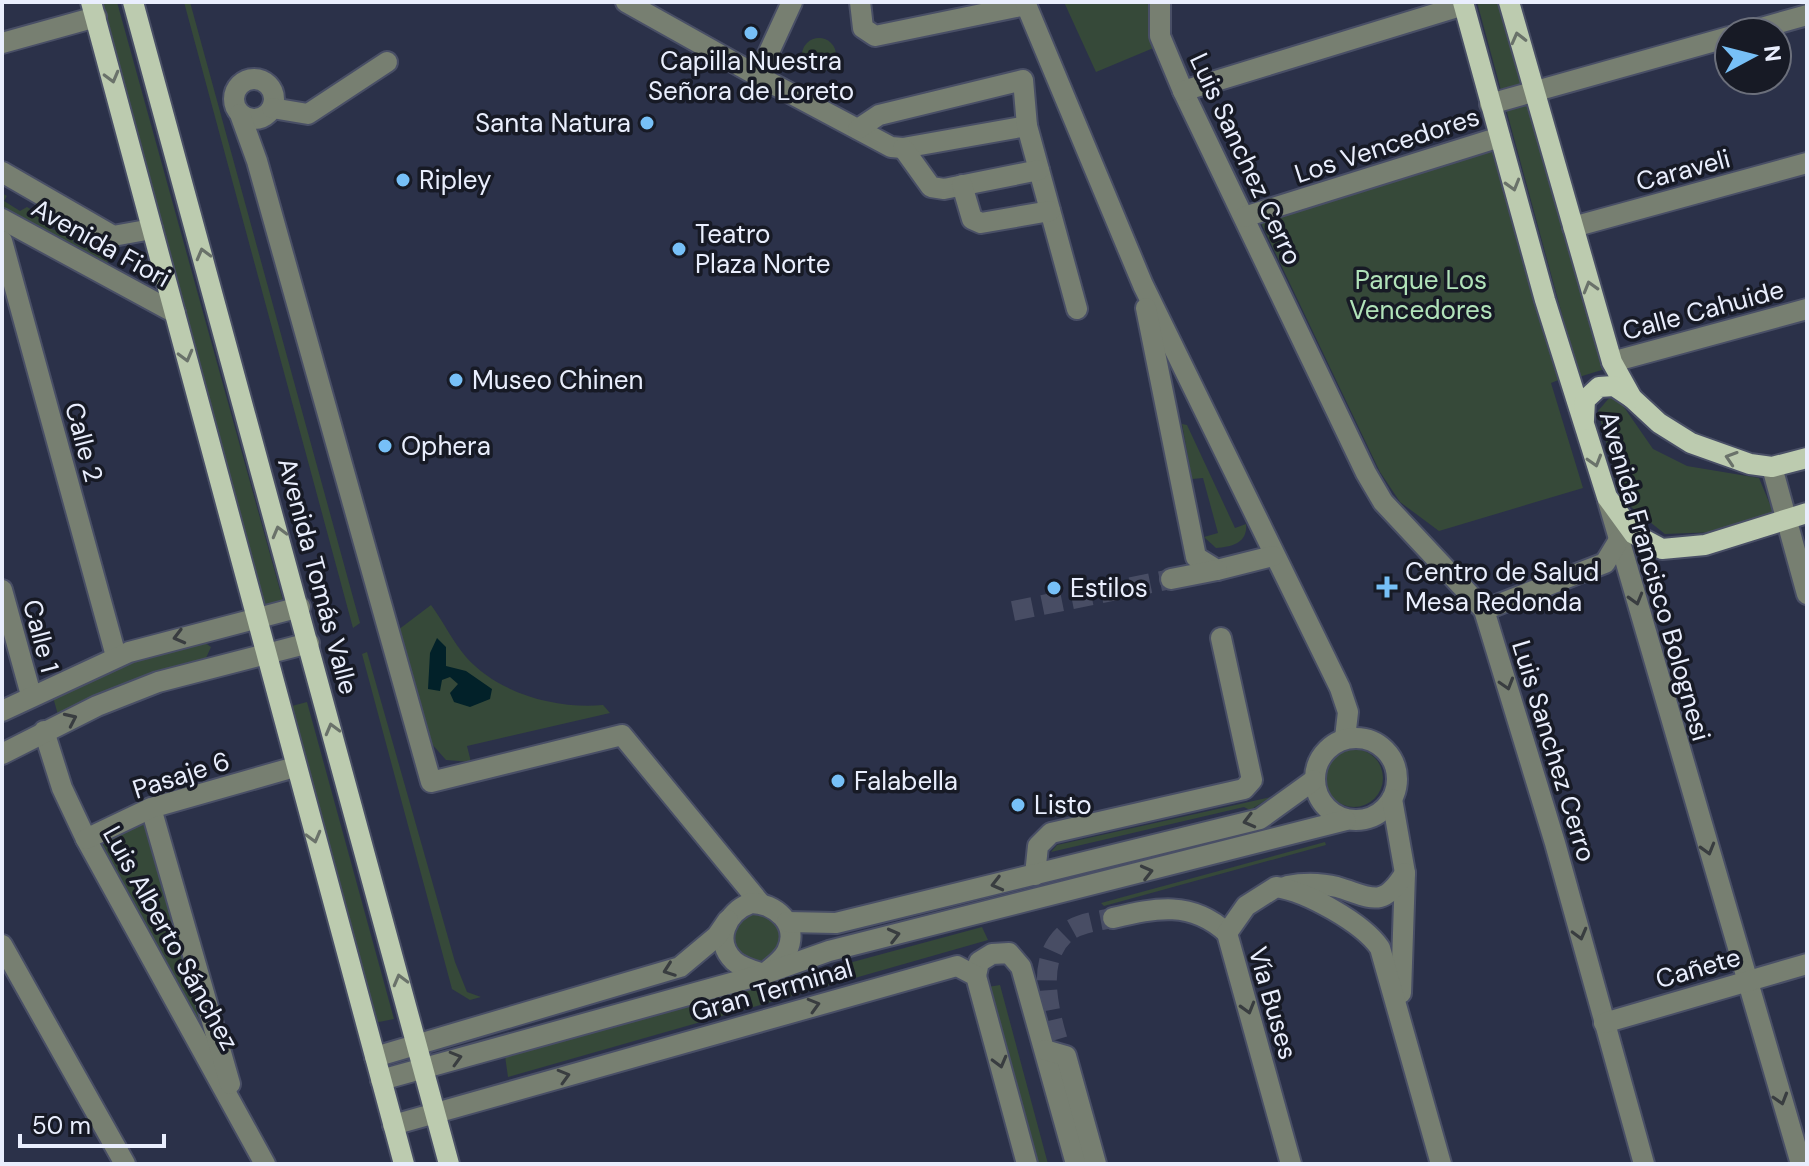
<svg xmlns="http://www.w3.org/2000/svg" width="1809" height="1166" font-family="'DM Sans',sans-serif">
  <rect width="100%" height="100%" fill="#2b3149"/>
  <g fill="#364939">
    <polygon points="98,2 117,2 283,601 262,606"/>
    <polygon points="184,2 190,2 360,623 353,628"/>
    <polygon points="1064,2 1160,2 1163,44 1096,72"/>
    <polygon points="1477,2 1499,2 1605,369 1579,377"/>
    <circle cx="819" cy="55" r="17"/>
    <polygon points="1497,150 1561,379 1551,383 1583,488 1439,531 1400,502 1380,472 1260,221"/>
    <polygon points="2,193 7,196 4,201 20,211 27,207 42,216 39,222 54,230 61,227 75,235 73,242 84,248 93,246 107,254 108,265 2,207"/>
    <polygon points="1610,397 1619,400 1653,449 1687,466 1759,478 1774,514 1718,532 1665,534 1621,499 1598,411"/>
    <path d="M1182 424 1187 425 1235 528 1246 524C1248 543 1232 547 1216 548L1204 537 1218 533 1203 478 1192 479Z"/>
    <path d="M431 605C443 621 453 642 466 657 499 694 556 709 603 705L610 713 467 746 471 762 446 760 431 743 398 630Z"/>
    <polygon points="201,640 211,647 206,658 129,683 58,715 53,697 135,660"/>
    <polygon points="367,652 455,962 467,992 481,997 470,1000 452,989 362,654"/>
    <polygon points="307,702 394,1019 374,1023 288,707"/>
    <circle cx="1354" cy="778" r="29"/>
    <polygon points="1271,797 1250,810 1244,807 1051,852 1057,845"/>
    <polygon points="145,819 223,1073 99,844"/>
    <polygon points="1325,842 1326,845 1104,906 1101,903"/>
    <circle cx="757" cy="937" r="24"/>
    <polygon points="982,927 988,940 508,1077 505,1056"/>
    <polygon points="1000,985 1048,1164 1038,1164 988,987"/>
  </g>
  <polygon fill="#022129" points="437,638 446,647 446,666 466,671 492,689 490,699 470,707 454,702 450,693 458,684 450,677 442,680 440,691 428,689 430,653"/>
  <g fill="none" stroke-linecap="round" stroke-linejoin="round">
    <g stroke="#484d64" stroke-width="20" stroke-dasharray="20 10" stroke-linecap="butt">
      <polyline points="1013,611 1171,579"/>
      <path d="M1066 1068C1055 1029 1029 965 1066 933 1078 923 1098 921 1113 918"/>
    </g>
    <g stroke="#494f66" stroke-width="24">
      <g id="minor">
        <polyline points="626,2 758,76 792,2"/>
        <polyline points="860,2 863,28 875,36 1026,5"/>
        <polyline points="1025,2 1143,285 1340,688 1348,712 1345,738"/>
        <polyline points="1160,2 1160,36 1183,91 1366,473 1383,502 1484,610 1555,843 1644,1164"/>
        <polyline points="1747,32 1807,15"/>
        <polyline points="2,43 96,17"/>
        <polyline points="758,76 891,147 903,148 1027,126"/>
        <circle cx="254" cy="99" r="20"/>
        <polyline points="1183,91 1464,5"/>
        <polyline points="1490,104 1729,37"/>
        <polyline points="272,108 308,114 387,62"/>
        <polyline points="240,114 257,161 431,782 622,735 760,903"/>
        <polyline points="858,129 879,115 1023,80 1027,126 1077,309"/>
        <polyline points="903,148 931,187 944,189 1039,170"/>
        <polyline points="2,172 113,236 152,229"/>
        <polyline points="962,185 972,219 981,223 1050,211"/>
        <polyline points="1244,217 1500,137"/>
        <polyline points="2,219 175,313"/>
        <polyline points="1573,227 1807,163"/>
        <polyline points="2,241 116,656"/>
        <polyline points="1146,308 1196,557 1217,570 1273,556"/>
        <polyline points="1612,362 1807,309"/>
        <polyline points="1772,467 1807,594"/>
        <polyline points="1608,501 1801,1164"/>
        <polyline points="1171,579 1217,570"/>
        <polyline points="2,590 31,695"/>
        <polyline points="1484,610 1605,563 1619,540"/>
        <polyline points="2,711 129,652 300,607"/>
        <polyline points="44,731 62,788 86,839 265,1164"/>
        <circle cx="1356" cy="779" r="41"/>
        <polyline points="2,754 97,706 158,682 309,643"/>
        <polyline points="1392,799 1405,873 1401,993"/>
        <polyline points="151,808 230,1084"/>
        <polyline points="86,839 151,808 295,767"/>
        <polyline points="1035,875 1038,846 1051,833 1244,789 1252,780 1221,638"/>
        <path d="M1287 886C1303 883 1321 883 1337 887 1371 897 1382 910 1405 873"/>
        <path d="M751 903C775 903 800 924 787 951 782 961 772 967 764 974 754 971 742 968 734 961 713 941 726 912 751 903Z"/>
        <path d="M1113 918C1156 908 1191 900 1227 933"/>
        <polyline points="787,922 836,923 1260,819 1314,780"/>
        <polyline points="2,945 125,1164"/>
        <polyline points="976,976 979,962 992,954 1009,953 1021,967 1076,1164"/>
        <polyline points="1604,1023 1807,964"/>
        <polyline points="1045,1050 1066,1056 1096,1164"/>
        <polyline points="375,1057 680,967 717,936 728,920"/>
        <polyline points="381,1080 764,974 829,951 1346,820"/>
        <polyline points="393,1125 957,966 976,976 1027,1164"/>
        <path d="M1291 1164 1227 933 1246 906 1276 887C1306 891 1363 923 1380 948L1441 1164"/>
      </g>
    </g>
    <g stroke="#494f66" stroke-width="24">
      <g id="major">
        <polyline points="91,2 404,1164"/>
        <polyline points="133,2 449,1164"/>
        <polyline points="1463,2 1545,300 1607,497 1634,534 1662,549 1705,545 1807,513"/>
        <polyline points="1509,2 1612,362 1632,398 1659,423 1691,443 1750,464 1772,467 1807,458"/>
        <polyline points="1584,420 1585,400 1599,387 1614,386 1632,398"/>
      </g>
    </g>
    <use href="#minor" stroke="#777f71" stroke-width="20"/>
    <use href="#major" stroke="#bccbaf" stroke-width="20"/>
  </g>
  <defs><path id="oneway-chevron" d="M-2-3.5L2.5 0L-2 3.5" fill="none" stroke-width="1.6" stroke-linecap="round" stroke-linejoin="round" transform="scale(2)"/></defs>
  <g stroke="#6a726a">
    <use href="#oneway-chevron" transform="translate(1518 38) rotate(-104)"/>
    <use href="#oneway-chevron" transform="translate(112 77) rotate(75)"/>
    <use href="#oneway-chevron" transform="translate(1513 185) rotate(74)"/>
    <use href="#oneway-chevron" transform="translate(203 254) rotate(-105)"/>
    <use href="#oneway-chevron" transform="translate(1590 287) rotate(-106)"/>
    <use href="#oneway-chevron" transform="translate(186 356) rotate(75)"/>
    <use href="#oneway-chevron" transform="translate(1731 458) rotate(-162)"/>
    <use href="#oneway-chevron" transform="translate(1595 461) rotate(73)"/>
    <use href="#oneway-chevron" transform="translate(279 532) rotate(-105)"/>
    <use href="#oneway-chevron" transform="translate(332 729) rotate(-105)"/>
    <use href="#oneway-chevron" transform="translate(314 837) rotate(75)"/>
    <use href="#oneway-chevron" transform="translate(400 980) rotate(-105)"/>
  </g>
  <g stroke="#393d40">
    <use href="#oneway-chevron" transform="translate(1636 599) rotate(74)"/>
    <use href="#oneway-chevron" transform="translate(179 637) rotate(165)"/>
    <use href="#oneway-chevron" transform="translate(1507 684) rotate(73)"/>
    <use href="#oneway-chevron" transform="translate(71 719) rotate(-25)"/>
    <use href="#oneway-chevron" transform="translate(1249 821) rotate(165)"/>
    <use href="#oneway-chevron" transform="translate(1708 849) rotate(74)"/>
    <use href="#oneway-chevron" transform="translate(1147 872) rotate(-14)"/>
    <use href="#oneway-chevron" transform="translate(997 884) rotate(166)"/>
    <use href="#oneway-chevron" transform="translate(1580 934) rotate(75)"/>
    <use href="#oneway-chevron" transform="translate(894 935) rotate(-14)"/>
    <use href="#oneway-chevron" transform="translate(669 970) rotate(160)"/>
    <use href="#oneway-chevron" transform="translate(814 1005) rotate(-16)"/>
    <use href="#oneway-chevron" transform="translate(1248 1008) rotate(74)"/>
    <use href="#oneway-chevron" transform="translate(456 1058) rotate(-16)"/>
    <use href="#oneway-chevron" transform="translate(1000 1062) rotate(75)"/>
    <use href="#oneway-chevron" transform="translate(564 1076) rotate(-16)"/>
    <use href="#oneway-chevron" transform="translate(1781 1099) rotate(73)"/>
  </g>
  <g fill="#77c0f7" stroke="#171a25" stroke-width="3">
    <circle cx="751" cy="33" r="8"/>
    <circle cx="647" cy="123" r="8"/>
    <circle cx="403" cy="180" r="8"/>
    <circle cx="679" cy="249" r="8"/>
    <circle cx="456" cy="380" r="8"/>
    <circle cx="385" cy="446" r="8"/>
    <path d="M1383 575h8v8h8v8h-8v8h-8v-8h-8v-8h8z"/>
    <circle cx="1054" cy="588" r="8"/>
    <circle cx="838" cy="781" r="8"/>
    <circle cx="1018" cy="805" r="8"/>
  </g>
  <g text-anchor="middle" stroke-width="7" stroke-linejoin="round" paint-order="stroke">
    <g font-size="26" fill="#e9eefd" stroke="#171a25" text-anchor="start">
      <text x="751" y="70" text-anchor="middle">Capilla Nuestra<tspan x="751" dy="30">Señora de Loreto</tspan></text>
      <text x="631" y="132" text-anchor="end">Santa Natura</text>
      <text x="419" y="189">Ripley</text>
      <text x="695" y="243">Teatro<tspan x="695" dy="30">Plaza Norte</tspan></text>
      <text x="472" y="389">Museo Chinen</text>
      <text x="401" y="455">Ophera</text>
      <text x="1405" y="581">Centro de Salud<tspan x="1405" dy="30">Mesa Redonda</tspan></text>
      <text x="1070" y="597">Estilos</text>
      <text x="854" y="790">Falabella</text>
      <text x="1034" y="814">Listo</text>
    </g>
    <g font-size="26" fill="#e9eefd" stroke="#171a25">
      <text transform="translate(1387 145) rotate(-18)" y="9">Los Vencedores</text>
      <text transform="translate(1246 159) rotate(65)" y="9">Luis Sanchez Cerro</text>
      <text transform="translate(1683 170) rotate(-15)" y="9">Caraveli</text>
      <text transform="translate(101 243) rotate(29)" y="9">Avenida Fiori</text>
      <text transform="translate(1703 310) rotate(-15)" y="9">Calle Cahuide</text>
      <text transform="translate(84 442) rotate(75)" y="9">Calle 2</text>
      <text transform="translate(318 576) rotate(75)" y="9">Avenida Tomás Valle</text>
      <text transform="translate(1655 576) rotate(74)" y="9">Avenida Francisco Bolognesi</text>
      <text transform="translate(41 636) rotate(75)" y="9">Calle 1</text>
      <text transform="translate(1554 751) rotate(73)" y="9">Luis Sanchez Cerro</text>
      <text transform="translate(181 775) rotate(-18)" y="9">Pasaje 6</text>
      <text transform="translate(171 938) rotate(61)" y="9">Luis Alberto Sánchez</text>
      <text transform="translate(1698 968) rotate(-16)" y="9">Cañete</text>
      <text transform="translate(772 990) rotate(-16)" y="9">Gran Terminal</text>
      <text transform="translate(1273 1003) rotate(74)" y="9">Vía Buses</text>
    </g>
    <g font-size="26" fill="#b1e3b9" stroke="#171a25">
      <text x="1421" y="289">Parque Los<tspan x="1421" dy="30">Vencedores</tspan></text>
    </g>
  </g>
  <rect width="1809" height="1166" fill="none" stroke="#e9eefd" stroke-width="8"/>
  <g transform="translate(1753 56) rotate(83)"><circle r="38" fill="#171a25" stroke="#6b6f7b" stroke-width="2"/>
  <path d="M0-6L14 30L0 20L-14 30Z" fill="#77c0f7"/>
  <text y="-12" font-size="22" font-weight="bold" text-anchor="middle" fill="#e9eefd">N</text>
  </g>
  <path d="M20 1134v12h144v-12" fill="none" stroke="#e9eefd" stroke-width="4"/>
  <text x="32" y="1134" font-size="24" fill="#e9eefd" stroke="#171a25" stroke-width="6" paint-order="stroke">50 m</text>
</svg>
